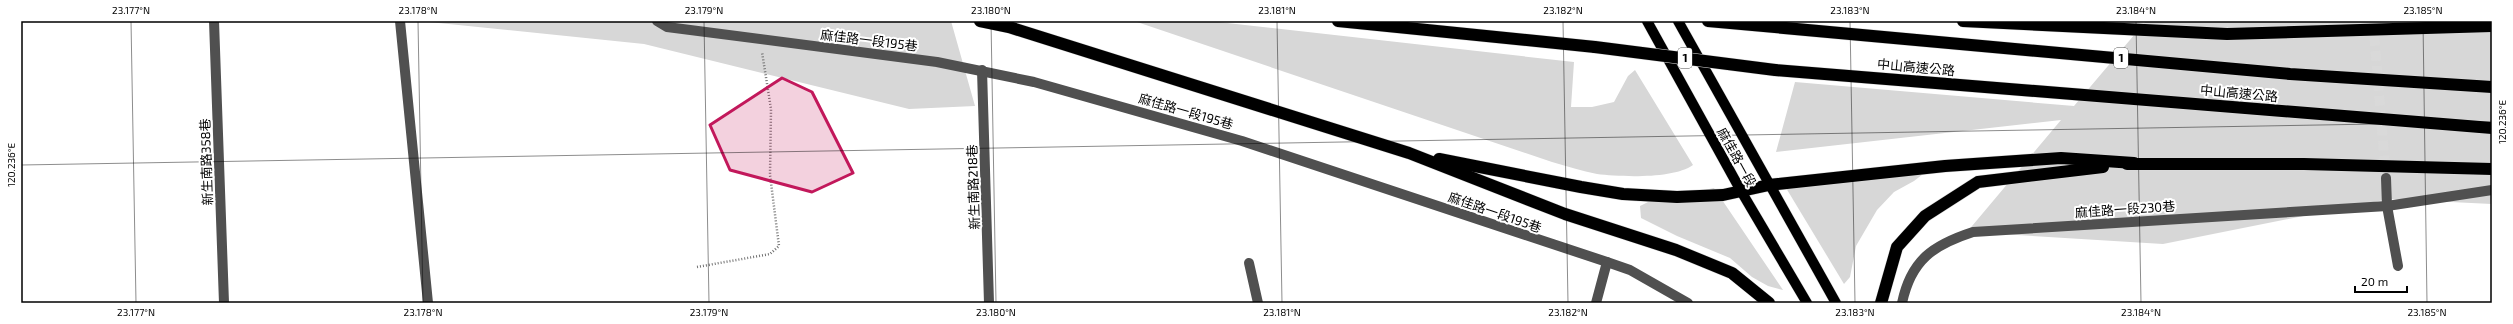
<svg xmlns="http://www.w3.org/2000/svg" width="2513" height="324" font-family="'Exo 2','Noto Sans TC',sans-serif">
  <rect width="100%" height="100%" fill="#fff"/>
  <g fill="#d7d7d7">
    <polygon points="419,21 951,21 975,106 909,109 644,44"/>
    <path d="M1134 21H1209L1574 62 1571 107H1592L1614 102 1628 76 1635 70 1693 165C1674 179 1621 177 1597 174 1582 171 1567 166 1552 162Z"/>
    <polygon points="2146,21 2492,21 2492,204 2389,199 2163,244 1967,232 2061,120 1776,152 1795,82 2074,106"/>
    <polygon points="1940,161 1914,181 1894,192 1877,210 1856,246 1850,277 1844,284 1780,178"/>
    <polygon points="1714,188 1783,290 1768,286 1752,277 1730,258 1677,236 1641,218 1640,206 1650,201"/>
  </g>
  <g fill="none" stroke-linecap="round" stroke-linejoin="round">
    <polyline stroke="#d9d9d9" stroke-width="10" stroke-dasharray="10 5" stroke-linecap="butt" points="2373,21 2386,178"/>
    <g stroke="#dbdbdb" stroke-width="11">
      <g id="major">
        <polyline points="1647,21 1741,191 1807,303"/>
        <polyline points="1678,21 1836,303"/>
      </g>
    </g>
    <g stroke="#dbdbdb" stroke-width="13">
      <g id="highway">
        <polyline points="980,21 1009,27 1409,153 1565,214 1676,250 1732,273 1769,303"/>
        <polyline points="1338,21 1595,47"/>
        <polyline points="1708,21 2290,74 2492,87"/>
        <polyline points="1963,21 2227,34 2492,26"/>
        <polyline points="1775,70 2492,128"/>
        <polyline points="1439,159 1581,187 1623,194 1677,197 1723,195 1769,185 1945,166 2061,158 2134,163"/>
        <polyline points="2127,164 2304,164 2492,169"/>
        <polyline points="1881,303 1897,247 1925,216 1978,182 2103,167"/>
      </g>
    </g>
    <polyline stroke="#727272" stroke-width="2.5" stroke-dasharray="1 2" stroke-linecap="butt" points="697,267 770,254 779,246 770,175 771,109 762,52"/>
    <g stroke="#505050" stroke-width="10">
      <polyline points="214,21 224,303"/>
      <polyline points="400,21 428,303"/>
      <polyline points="657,21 667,27 937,62 1034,82 1242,141 1607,262 1630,270 1688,303"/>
      <polyline points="982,70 989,303"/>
      <polyline points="2386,178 2387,206 2398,266"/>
      <polyline points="1249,263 1258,303"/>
      <polyline points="1596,303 1607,262"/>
      <path d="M1902 303C1911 260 1933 245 1973 232L2387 206 2492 190"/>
    </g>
    <use href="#major" stroke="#000" stroke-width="10"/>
    <use href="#highway" stroke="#000" stroke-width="12"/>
    <g stroke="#dbdbdb" stroke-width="13" stroke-linecap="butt">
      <polyline id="highway-bridge" points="1595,47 1775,70"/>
    </g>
    <use href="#highway-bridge" stroke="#000" stroke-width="12"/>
  </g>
  <path fill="#c2185b" fill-opacity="0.2" stroke="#c2185b" stroke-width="3" stroke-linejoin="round" d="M782 78 812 92 853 173 812 192 730 170 710 125Z"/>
  <path fill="none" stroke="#000" stroke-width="1" stroke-opacity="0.45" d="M131 21 136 303M418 21 423 303M704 21 709 303M991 21 996 303M1277 21 1282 303M1563 21 1568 303M1850 21 1855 303M2136 21 2141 303M2423 21 2427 303M21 165 2492 122"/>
  <g text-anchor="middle" stroke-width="4" stroke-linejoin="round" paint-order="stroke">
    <g fill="#fff" stroke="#4c4c4c" stroke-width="1">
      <rect x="1678" y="48" width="14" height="20" rx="3"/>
      <rect x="2114" y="48" width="14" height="20" rx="3"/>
    </g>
    <g font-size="12" font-weight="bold" fill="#000">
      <text x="1685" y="62">1</text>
      <text x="2121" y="62">1</text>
    </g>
    <g font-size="13" fill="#000" stroke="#fff">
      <text transform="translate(869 40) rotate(7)" y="5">麻佳路一段195巷</text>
      <text transform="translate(1916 67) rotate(5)" y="5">中山高速公路</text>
      <text transform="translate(2239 93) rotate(5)" y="5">中山高速公路</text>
      <text transform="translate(1186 111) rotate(16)" y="5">麻佳路一段195巷</text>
      <text transform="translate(1737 157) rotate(61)" y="5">麻佳路一段</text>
      <text transform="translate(206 162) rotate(-92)" y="5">新生南路358巷</text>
      <text transform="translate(973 187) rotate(-92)" y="5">新生南路218巷</text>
      <text transform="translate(2125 209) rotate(-4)" y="5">麻佳路一段230巷</text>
      <text transform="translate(1495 212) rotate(19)" y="5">麻佳路一段195巷</text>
    </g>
  </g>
  <rect width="2513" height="324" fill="none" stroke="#ffffff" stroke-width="44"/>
  <path d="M2355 286v6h52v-6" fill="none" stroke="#000000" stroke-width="2"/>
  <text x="2361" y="286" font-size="12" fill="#000000" stroke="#ffffff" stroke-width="3" paint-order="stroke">20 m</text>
  <rect x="22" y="22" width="2469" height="280" fill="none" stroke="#000" stroke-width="1.5"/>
  <g font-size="10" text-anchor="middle" fill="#000">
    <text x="131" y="14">23.177°N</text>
    <text x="418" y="14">23.178°N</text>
    <text x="704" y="14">23.179°N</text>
    <text x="991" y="14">23.180°N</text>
    <text x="1277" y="14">23.181°N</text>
    <text x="1563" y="14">23.182°N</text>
    <text x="1850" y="14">23.183°N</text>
    <text x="2136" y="14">23.184°N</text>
    <text x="2423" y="14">23.185°N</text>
    <text transform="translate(2502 122) rotate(-90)" y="4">120.236°E</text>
    <text transform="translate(11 165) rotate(-90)" y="4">120.236°E</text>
    <text x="136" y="316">23.177°N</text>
    <text x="423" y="316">23.178°N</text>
    <text x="709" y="316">23.179°N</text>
    <text x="996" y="316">23.180°N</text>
    <text x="1282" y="316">23.181°N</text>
    <text x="1568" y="316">23.182°N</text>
    <text x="1855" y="316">23.183°N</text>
    <text x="2141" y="316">23.184°N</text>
    <text x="2427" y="316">23.185°N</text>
  </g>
</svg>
